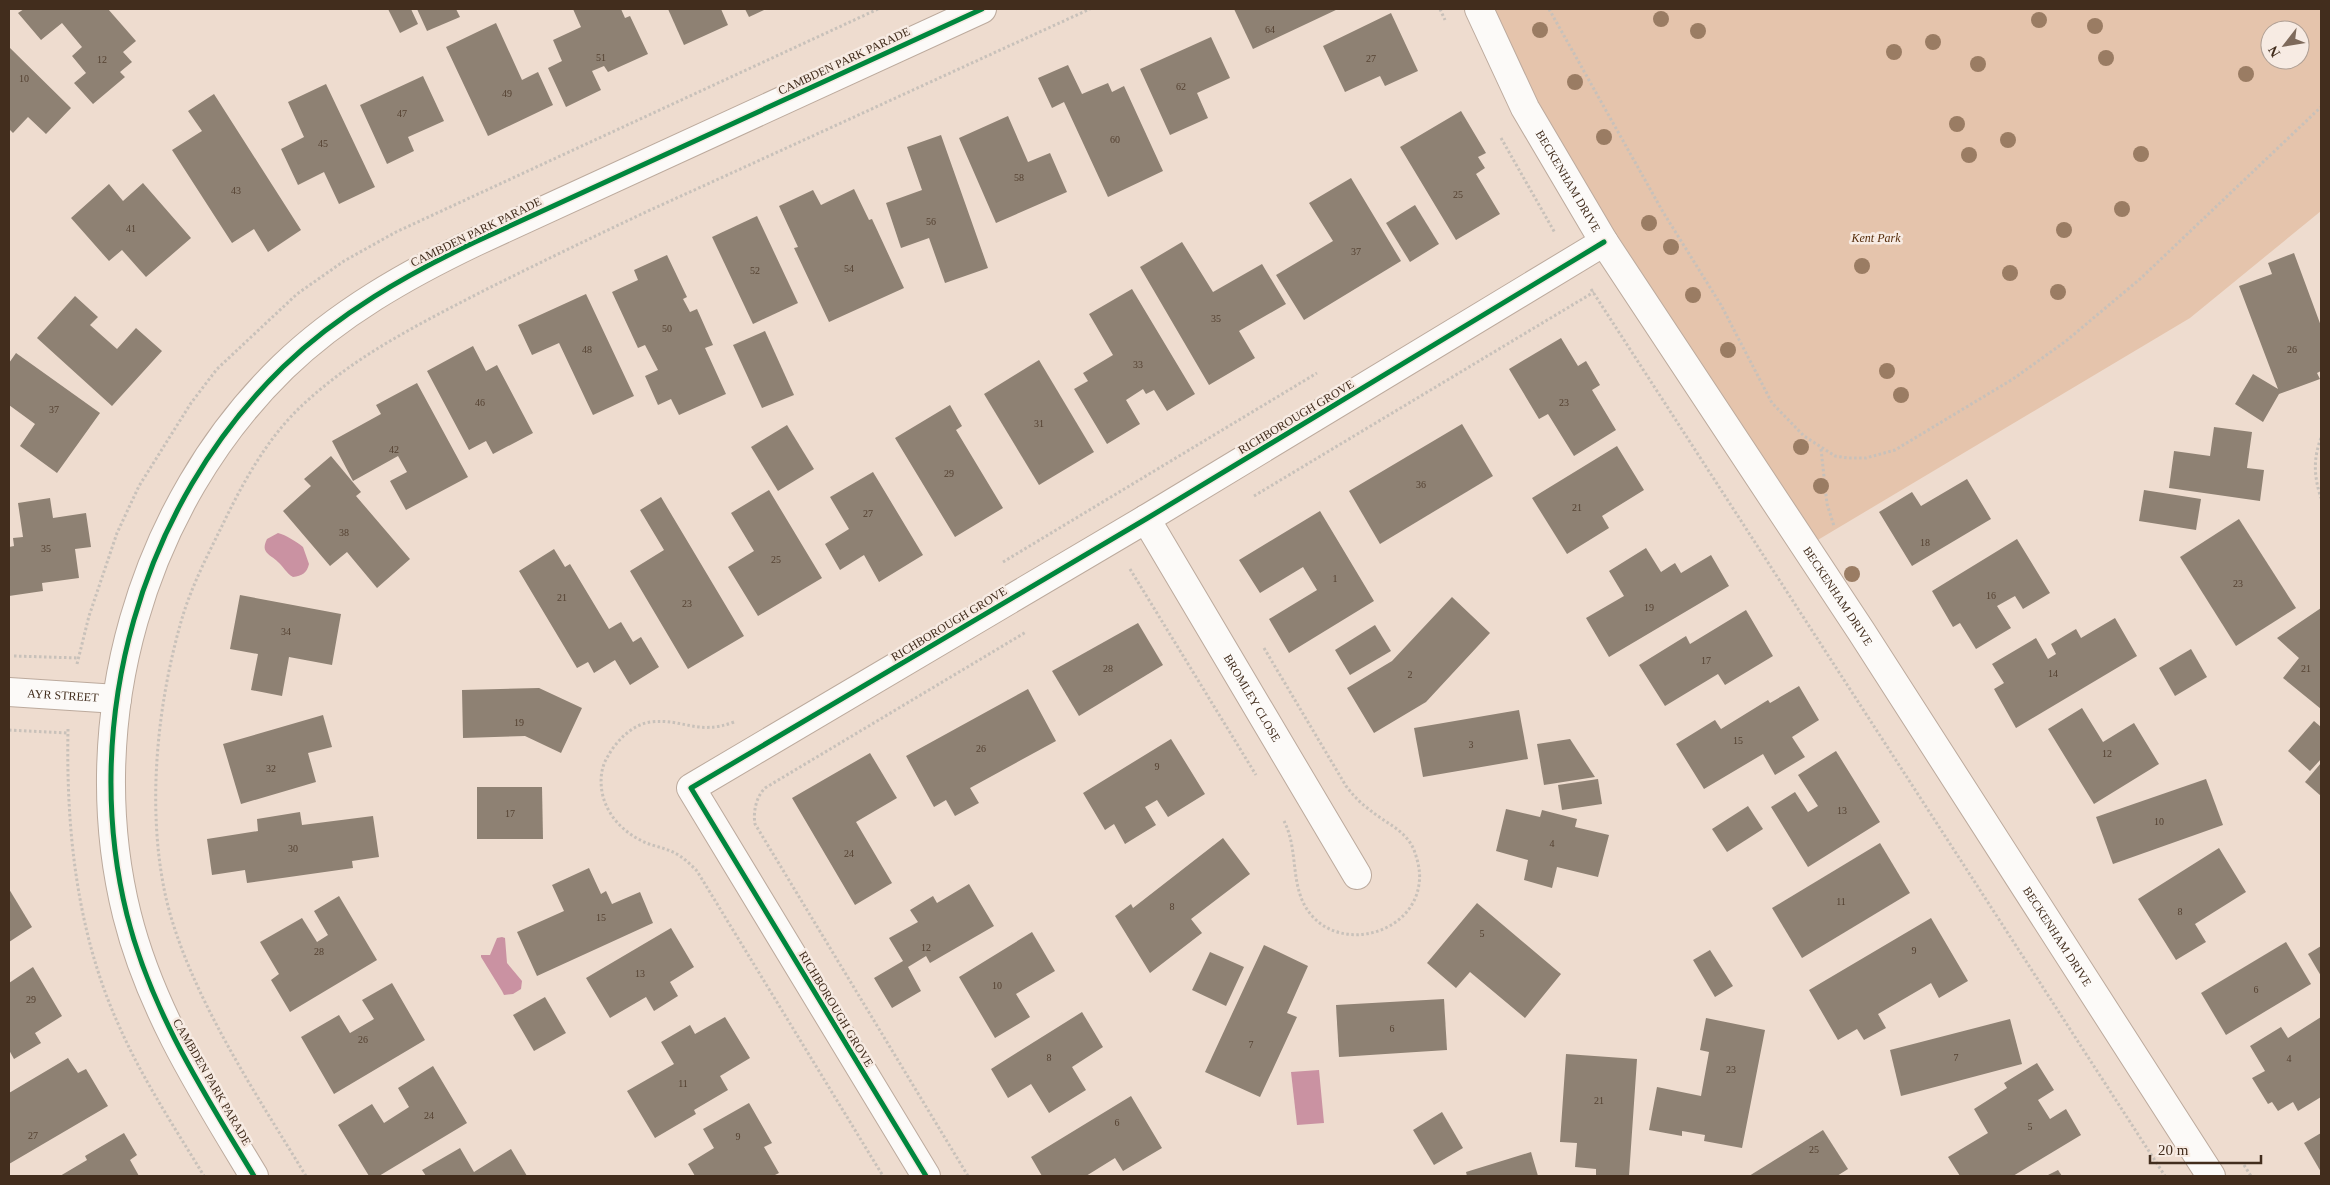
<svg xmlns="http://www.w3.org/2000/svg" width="2330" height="1185" font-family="Georgia,serif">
  <rect width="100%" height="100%" fill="#eedccf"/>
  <path fill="#e5c4ac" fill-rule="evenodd" d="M1479 9H2321V211L2190 318 1806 547 1604 242ZM2270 30H2300V60H2270Z"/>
  <g fill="#ca92a2">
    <path d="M278 533C286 535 297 542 303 547L309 564C307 573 302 576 293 577 286 573 284 567 278 562 270 554 260 553 267 539Z"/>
    <polygon points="502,937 505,938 507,963 522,981 521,989 513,994 504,995 502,991 481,957 481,955 490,955 497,938"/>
    <polygon points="1319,1070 1324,1123 1297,1125 1291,1072"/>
  </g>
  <g fill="#8e8173">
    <polygon points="24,9 108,9 136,41 123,52 132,62 120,72 125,77 93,104 74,83 86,73 72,56 82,47 62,23 41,40 18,13"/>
    <polygon points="388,9 411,9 418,24 400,33"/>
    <polygon points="417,9 456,9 460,17 427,31"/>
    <polygon points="573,9 621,9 625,18 630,16 648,54 608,72 604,66 592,71 601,90 566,107 548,68 562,61 553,40 581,27"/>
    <polygon points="668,9 721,9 728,25 684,45"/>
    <polygon points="745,9 766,9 749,17"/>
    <polygon points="1234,9 1338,9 1253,49"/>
    <polygon points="1391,13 1418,71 1385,86 1380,76 1345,92 1323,46"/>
    <polygon points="496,23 522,80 538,72 553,105 488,136 446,47"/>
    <polygon points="1211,37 1230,78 1197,93 1208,118 1170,135 1140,69"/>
    <polygon points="9,47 71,108 46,134 28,117 13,133 9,129"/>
    <polygon points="1068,65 1082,94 1108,83 1112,92 1124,86 1163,171 1108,197 1064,102 1052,108 1038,78"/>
    <polygon points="423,76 444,121 408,137 414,151 387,164 360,105"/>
    <polygon points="326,84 375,187 339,204 324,172 298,185 281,149 304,137 288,102"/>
    <polygon points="214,94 301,230 268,252 254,229 232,243 172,150 202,131 188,111"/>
    <polygon points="1461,111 1486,153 1478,157 1485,168 1476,174 1500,214 1456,240 1400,147"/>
    <polygon points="1008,116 1028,162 1050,153 1067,192 996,223 959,138"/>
    <polygon points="941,135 988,268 945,283 929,238 901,248 886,203 922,190 907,147"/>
    <polygon points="1351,178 1401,261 1304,320 1276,275 1333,241 1309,203"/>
    <polygon points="143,183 191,238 146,277 122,250 109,261 71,218 109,184 123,201"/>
    <polygon points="854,189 869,220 872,219 904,288 829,322 794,248 798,247 779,206 813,190 821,205"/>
    <polygon points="1415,205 1439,244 1410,262 1386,223"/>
    <polygon points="757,216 798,303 753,324 712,237"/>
    <polygon points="1182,242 1213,292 1262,264 1286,304 1239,331 1255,358 1209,385 1140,267"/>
    <polygon points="2294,253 2321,326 2321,371 2317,373 2320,379 2279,394 2263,422 2235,404 2253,374 2278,389 2239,286 2272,274 2268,263"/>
    <polygon points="667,255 687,297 683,299 690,312 697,309 713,345 705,348 726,394 679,415 671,399 658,405 645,376 658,370 645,345 638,348 612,292 638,280 634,270"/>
    <polygon points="1132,289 1195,394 1167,411 1154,390 1146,394 1143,389 1126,400 1140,424 1107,444 1074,389 1088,381 1083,373 1113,355 1089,314"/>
    <polygon points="586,294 634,396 593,415 559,343 532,355 518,325"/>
    <polygon points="75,296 98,317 90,325 117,349 136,328 162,351 112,406 37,338"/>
    <polygon points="765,331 794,395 762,408 733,345"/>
    <polygon points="1561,338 1578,366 1586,361 1600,385 1592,390 1616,430 1574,456 1548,414 1539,419 1509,369"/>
    <polygon points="473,346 486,371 497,365 533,433 493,454 486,441 469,450 427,371"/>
    <polygon points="16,353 100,413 57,473 20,446 35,424 9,405 9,363"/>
    <polygon points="1039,360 1094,452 1039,485 984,394"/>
    <polygon points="417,383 468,477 406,510 390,481 407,472 398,456 353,481 332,441 381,414 376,405"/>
    <polygon points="950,405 962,426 956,430 1003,508 955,537 895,438"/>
    <polygon points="1462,424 1493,476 1380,544 1349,491"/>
    <polygon points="787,425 814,469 778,491 751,447"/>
    <polygon points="2214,427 2252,432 2247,468 2264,470 2260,501 2169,488 2174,451 2210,456"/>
    <polygon points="1617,446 1644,490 1602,516 1609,528 1567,554 1532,498"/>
    <polygon points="331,456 361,492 356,496 410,559 377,588 347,552 330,566 283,511 311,486 304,479"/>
    <polygon points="873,472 923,555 879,582 864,555 840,570 825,544 849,529 830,497"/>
    <polygon points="1967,479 1991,519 1912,566 1879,512 1912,492 1921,506"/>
    <polygon points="769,490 822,578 758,616 728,567 754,551 731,513"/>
    <polygon points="2144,490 2201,499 2196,530 2139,521"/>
    <polygon points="661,497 744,636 688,669 630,571 664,550 640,510"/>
    <polygon points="50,498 53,518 86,513 91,547 75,549 79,578 42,583 43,591 9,596 9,547 14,546 13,538 23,537 18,503"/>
    <polygon points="1320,511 1374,601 1289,653 1269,619 1317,590 1303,567 1260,593 1239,560"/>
    <polygon points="2239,519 2296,608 2236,646 2180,557"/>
    <polygon points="2017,539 2050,593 2023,609 2015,596 1997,606 2011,628 1976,649 1960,623 1953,627 1932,591"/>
    <polygon points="1646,548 1661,572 1675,563 1681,573 1711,555 1729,586 1609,657 1586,618 1624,596 1609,571"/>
    <polygon points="554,549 565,567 570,564 609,629 621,622 633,642 641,637 659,667 630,685 615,660 594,673 588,662 577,668 519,571"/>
    <polygon points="240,595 341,614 332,665 289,657 282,696 251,690 258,654 230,649"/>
    <polygon points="1452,597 1490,633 1426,702 1374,733 1347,688 1392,661"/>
    <polygon points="2321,608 2321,709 2283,678 2299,658 2277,638"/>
    <polygon points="1746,610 1773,656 1725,685 1718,674 1665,706 1639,665 1686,636 1690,644"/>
    <polygon points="2115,618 2137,656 2016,728 1994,689 2004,683 1992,664 2036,638 2048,659 2056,654 2051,644 2076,629 2081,638"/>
    <polygon points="1138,623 1163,665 1079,716 1052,671"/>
    <polygon points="1375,625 1391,651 1350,675 1335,650"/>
    <polygon points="2191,649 2207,677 2175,696 2159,668"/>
    <polygon points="1799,686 1819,720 1792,737 1805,757 1775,775 1763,754 1704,789 1676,744 1715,720 1721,729 1768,700 1770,703"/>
    <polygon points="539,688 582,708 561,753 525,736 463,738 462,690"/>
    <polygon points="1028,689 1056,741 970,788 979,803 955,816 946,800 934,807 906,756"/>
    <polygon points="2082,708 2103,742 2134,723 2159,764 2094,804 2048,729"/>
    <polygon points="1519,710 1528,759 1423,777 1414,728"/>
    <polygon points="323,715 332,747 308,753 316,782 241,804 223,744"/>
    <polygon points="2314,721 2321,727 2321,759 2310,771 2288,751"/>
    <polygon points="1171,739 1205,794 1168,817 1157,800 1145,807 1156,825 1125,844 1114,824 1105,830 1083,793"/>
    <polygon points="1570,739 1595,777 1544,785 1537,744"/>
    <polygon points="1836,751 1880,822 1808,867 1771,807 1795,792 1808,812 1818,806 1798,775"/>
    <polygon points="870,753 897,798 856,822 892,883 855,905 792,798"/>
    <polygon points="2321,763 2321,796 2305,782"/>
    <polygon points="1598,779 1602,804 1562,810 1558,785"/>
    <polygon points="2206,779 2223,825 2113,864 2096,817"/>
    <polygon points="477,787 542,787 543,839 477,839"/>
    <polygon points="1748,806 1763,829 1727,852 1712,829"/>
    <polygon points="1506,809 1540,817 1542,810 1577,819 1575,827 1609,835 1598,877 1557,867 1552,888 1524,880 1528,860 1496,851"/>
    <polygon points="300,812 302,825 373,816 379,857 352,861 353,868 247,883 245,870 212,875 207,839 258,831 257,819"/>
    <polygon points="1223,838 1250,874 1191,919 1202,933 1150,973 1115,916 1131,904 1133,908"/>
    <polygon points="1880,843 1910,893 1802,958 1772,908"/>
    <polygon points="2219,848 2246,892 2195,924 2206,942 2176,960 2138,899"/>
    <polygon points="589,868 601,894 606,891 612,904 640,892 653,923 537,976 517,932 564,911 552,885"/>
    <polygon points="969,884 994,926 930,963 926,956 908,967 921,991 892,1008 874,978 903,961 889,938 918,922 910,910 933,896 937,903"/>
    <polygon points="9,889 32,927 9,942"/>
    <polygon points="339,896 377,960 290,1012 271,980 279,974 260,942 302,918 317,942 328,935 314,911"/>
    <polygon points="1477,903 1561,974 1525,1018 1470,972 1456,988 1427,963"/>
    <polygon points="1931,918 1968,981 1939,998 1931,983 1878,1014 1886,1028 1864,1040 1857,1029 1838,1040 1809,990"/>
    <polygon points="671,928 694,967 670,982 678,996 654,1011 646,997 610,1018 586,978"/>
    <polygon points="1032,932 1055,971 1016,994 1030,1017 995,1038 959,977"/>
    <polygon points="2286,942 2311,984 2226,1035 2201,993"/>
    <polygon points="1264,945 1308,966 1287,1013 1297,1017 1260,1097 1205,1072"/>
    <polygon points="2321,946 2321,976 2308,954"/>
    <polygon points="1710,950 1733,986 1715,997 1693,960"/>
    <polygon points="1210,952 1244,967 1226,1006 1192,990"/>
    <polygon points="33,967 62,1016 35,1033 41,1043 14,1059 9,1050 9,983"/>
    <polygon points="392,983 425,1040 334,1094 301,1037 339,1015 350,1033 374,1019 362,1000"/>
    <polygon points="545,997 566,1033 534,1051 513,1015"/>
    <polygon points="1444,999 1447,1050 1339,1057 1336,1005"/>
    <polygon points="1082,1012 1103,1047 1072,1067 1086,1090 1049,1113 1031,1084 1008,1098 991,1069"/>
    <polygon points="725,1017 750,1058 720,1076 728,1090 694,1110 696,1114 655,1138 627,1091 674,1064 661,1042 690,1025 695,1034"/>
    <polygon points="2321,1017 2321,1097 2298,1111 2293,1102 2278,1111 2272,1102 2268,1104 2252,1078 2265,1071 2250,1046 2281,1027 2288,1038"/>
    <polygon points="1706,1018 1765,1030 1742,1148 1704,1141 1705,1135 1682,1131 1682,1136 1649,1130 1657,1087 1701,1096 1709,1052 1700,1050"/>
    <polygon points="2010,1019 2022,1064 1901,1096 1890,1050"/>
    <polygon points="1566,1054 1637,1059 1629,1176 1596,1176 1596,1169 1575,1167 1577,1143 1560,1142"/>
    <polygon points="68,1058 78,1073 86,1069 108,1106 9,1164 9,1093"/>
    <polygon points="2037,1063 2054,1090 2038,1100 2050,1119 2066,1109 2081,1135 2013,1176 1960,1176 1948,1157 1988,1133 1974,1109 2007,1088 2004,1083"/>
    <polygon points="433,1066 467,1123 379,1176 369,1176 338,1125 372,1104 384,1123 409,1107 398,1088"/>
    <polygon points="1131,1096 1162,1148 1123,1171 1115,1158 1086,1176 1042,1176 1031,1157"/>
    <polygon points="749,1103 772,1143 764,1147 779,1173 773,1176 695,1176 688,1164 714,1148 703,1129"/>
    <polygon points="1442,1112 1463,1148 1434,1165 1413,1130"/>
    <polygon points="1823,1130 1848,1169 1837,1176 1749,1176"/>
    <polygon points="124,1133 137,1155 130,1160 139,1176 60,1176 87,1160 85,1156"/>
    <polygon points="2321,1133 2321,1172 2304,1143"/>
    <polygon points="460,1148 474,1172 511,1149 527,1176 426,1176 422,1170"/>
    <polygon points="1531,1152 1538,1176 1467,1176 1466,1172"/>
    <polygon points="2058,1170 2062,1176 2046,1176"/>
  </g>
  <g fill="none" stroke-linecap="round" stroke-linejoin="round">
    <g stroke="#bcaa9d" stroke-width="30">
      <g id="minor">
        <path id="s1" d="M1479 9 1525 108 1604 242 1861 631 2211 1176"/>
        <path id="s2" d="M1146 519 1357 875"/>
        <path id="s3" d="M9 692 117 699"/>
        <path d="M254 1176C204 1093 151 1011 127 915 79 722 141 505 283 367 339 313 406 275 475 242L982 9"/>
        <polyline points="926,1176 691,788 1146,519 1604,242"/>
      </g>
    </g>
    <g stroke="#c8c1ba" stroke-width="3" stroke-dasharray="2.5 2.5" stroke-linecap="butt">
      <polyline points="1440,9 1445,20"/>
      <polyline points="1549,9 1663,212 1721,305 1772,403 1804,436 1835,456 1848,458 1866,458 1895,450 2013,379 2066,341 2140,279 2321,107"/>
      <polyline points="1501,138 1555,233"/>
      <polyline points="1591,289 2165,1176"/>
      <path d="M2321 438C2313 459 2314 477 2321 498"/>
      <polyline points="1821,449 1827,504 1834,526"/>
      <polyline points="1254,496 1594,292"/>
      <polyline points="1003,562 1317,373"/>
      <polyline points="1130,569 1256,775"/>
      <path d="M1264 648 1346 786C1353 795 1360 803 1370 810 1385 823 1406 830 1414 850 1418 861 1421 873 1419 884 1413 932 1346 952 1313 917 1288 890 1300 852 1284 821"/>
      <polyline points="14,656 79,658"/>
      <polyline points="77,664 89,616 117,533 139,486 191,403 217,369 297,294 344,261 396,232 878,9"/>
      <path d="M734 722C697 736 683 718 651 722 633 724 617 740 608 756 601 767 600 779 602 792 607 818 628 837 652 845 662 848 671 850 680 856 686 860 692 866 697 871L883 1176"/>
      <path d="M68 729C66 831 77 935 120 1028 143 1080 175 1128 204 1176"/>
      <polyline points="9,730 68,733"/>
      <polyline points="2244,1165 2251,1176"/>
      <path d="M306 1176C256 1094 188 992 166 898 146 809 157 702 183 615 192 586 207 556 221 528 243 482 269 434 308 400 360 353 423 322 485 290 539 263 593 237 648 211 796 144 943 76 1090 9"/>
      <path d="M968 1176 755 824C753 812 756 797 765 788L1026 632"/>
    </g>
    <use href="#minor" stroke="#fcfaf8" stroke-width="28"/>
    <g stroke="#f7ebe3" stroke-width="8">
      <g id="cycleway">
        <path d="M254 1176C204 1093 151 1011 127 915 79 722 141 505 283 367 339 313 406 275 475 242L982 9"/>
        <polyline points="926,1176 691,788 1146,519 1604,242"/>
      </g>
    </g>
    <use href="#cycleway" stroke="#00873e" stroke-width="5"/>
  </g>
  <g fill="#9a7c63">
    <circle cx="1661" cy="19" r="8"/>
    <circle cx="2039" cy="20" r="8"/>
    <circle cx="2095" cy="26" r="8"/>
    <circle cx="1540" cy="30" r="8"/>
    <circle cx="1698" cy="31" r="8"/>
    <circle cx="1933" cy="42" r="8"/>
    <circle cx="1894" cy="52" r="8"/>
    <circle cx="2106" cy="58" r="8"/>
    <circle cx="1978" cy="64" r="8"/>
    <circle cx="2246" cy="74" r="8"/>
    <circle cx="1575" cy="82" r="8"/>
    <circle cx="1957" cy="124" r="8"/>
    <circle cx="1604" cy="137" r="8"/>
    <circle cx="2008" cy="140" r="8"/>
    <circle cx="2141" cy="154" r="8"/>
    <circle cx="1969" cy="155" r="8"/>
    <circle cx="2122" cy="209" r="8"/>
    <circle cx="1649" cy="223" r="8"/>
    <circle cx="2064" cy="230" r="8"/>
    <circle cx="1671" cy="247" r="8"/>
    <circle cx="1862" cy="266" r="8"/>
    <circle cx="2010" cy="273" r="8"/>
    <circle cx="2058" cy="292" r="8"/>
    <circle cx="1693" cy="295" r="8"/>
    <circle cx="1728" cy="350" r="8"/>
    <circle cx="1887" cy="371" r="8"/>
    <circle cx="1901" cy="395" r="8"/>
    <circle cx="1801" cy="447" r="8"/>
    <circle cx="1821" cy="486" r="8"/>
    <circle cx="1852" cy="574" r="8"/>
  </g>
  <g text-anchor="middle" stroke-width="5" stroke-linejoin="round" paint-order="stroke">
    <g font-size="10" fill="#554232">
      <text x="1270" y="33">64</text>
      <text x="601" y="61">51</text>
      <text x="1371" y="62">27</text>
      <text x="102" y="63">12</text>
      <text x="24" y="82">10</text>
      <text x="1181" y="90">62</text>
      <text x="507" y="97">49</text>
      <text x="402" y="117">47</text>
      <text x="1115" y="143">60</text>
      <text x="323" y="147">45</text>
      <text x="1019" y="181">58</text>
      <text x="236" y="194">43</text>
      <text x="1458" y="198">25</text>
      <text x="931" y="225">56</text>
      <text x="131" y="232">41</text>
      <text x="1356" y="255">37</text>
      <text x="849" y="272">54</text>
      <text x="755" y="274">52</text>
      <text x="1216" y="322">35</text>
      <text x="667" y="332">50</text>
      <text x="587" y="353">48</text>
      <text x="2292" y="353">26</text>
      <text x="1138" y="368">33</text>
      <text x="480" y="406">46</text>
      <text x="1564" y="406">23</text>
      <text x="54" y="413">37</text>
      <text x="1039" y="427">31</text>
      <text x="394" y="453">42</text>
      <text x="949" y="477">29</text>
      <text x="1421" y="488">36</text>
      <text x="1577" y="511">21</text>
      <text x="868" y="517">27</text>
      <text x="344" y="536">38</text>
      <text x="1925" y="546">18</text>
      <text x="46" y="552">35</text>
      <text x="776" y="563">25</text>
      <text x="1335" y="582">1</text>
      <text x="2238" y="587">23</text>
      <text x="1991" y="599">16</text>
      <text x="562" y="601">21</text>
      <text x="687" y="607">23</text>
      <text x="1649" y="611">19</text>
      <text x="286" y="635">34</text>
      <text x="1706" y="664">17</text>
      <text x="1108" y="672">28</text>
      <text x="2306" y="672">21</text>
      <text x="2053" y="677">14</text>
      <text x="1410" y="678">2</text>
      <text x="519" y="726">19</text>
      <text x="1738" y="744">15</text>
      <text x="1471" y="748">3</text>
      <text x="981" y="752">26</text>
      <text x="2107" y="757">12</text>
      <text x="1157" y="770">9</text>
      <text x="271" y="772">32</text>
      <text x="1842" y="814">13</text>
      <text x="510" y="817">17</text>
      <text x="2159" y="825">10</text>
      <text x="1552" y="847">4</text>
      <text x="293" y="852">30</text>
      <text x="849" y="857">24</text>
      <text x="1841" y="905">11</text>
      <text x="1172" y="910">8</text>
      <text x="2180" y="915">8</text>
      <text x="601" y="921">15</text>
      <text x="1482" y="937">5</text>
      <text x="926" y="951">12</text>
      <text x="1914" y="954">9</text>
      <text x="319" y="955">28</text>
      <text x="640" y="977">13</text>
      <text x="997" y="989">10</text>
      <text x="2256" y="993">6</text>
      <text x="31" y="1003">29</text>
      <text x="1392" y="1032">6</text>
      <text x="363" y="1043">26</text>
      <text x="1251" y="1048">7</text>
      <text x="1049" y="1061">8</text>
      <text x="1956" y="1061">7</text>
      <text x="2289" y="1062">4</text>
      <text x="1731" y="1073">23</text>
      <text x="683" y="1087">11</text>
      <text x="1599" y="1104">21</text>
      <text x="429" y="1119">24</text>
      <text x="1117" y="1126">6</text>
      <text x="2030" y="1130">5</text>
      <text x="33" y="1139">27</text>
      <text x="738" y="1140">9</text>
      <text x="1814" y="1153">25</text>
    </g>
    <g font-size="12" fill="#422d1d" stroke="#f7ebe3">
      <text transform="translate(844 61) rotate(-25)" y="4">CAMBDEN PARK PARADE</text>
      <text dy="4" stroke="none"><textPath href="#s1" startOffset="194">BECKENHAM DRIVE</textPath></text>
      <text transform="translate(476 232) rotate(-26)" y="4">CAMBDEN PARK PARADE</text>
      <text transform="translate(1296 417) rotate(-31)" y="4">RICHBOROUGH GROVE</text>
      <text dy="4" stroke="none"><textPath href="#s1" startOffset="689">BECKENHAM DRIVE</textPath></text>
      <text transform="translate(949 624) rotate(-31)" y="4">RICHBOROUGH GROVE</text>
      <text dy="4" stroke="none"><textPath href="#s3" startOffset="54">AYR STREET</textPath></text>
      <text dy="4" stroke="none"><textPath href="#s2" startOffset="208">BROMLEY CLOSE</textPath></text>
      <text dy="4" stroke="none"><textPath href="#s1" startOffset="1094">BECKENHAM DRIVE</textPath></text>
      <text transform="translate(836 1009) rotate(59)" y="4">RICHBOROUGH GROVE</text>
      <text transform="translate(212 1082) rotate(60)" y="4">CAMBDEN PARK PARADE</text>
    </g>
    <g font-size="12" font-style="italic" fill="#562d0b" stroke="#f7ebe3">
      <text x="1876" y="242">Kent Park</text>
    </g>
  </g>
  <rect width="2330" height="1185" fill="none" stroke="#422d1d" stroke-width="20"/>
  <g transform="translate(2285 45) rotate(239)"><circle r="24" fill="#f7ebe3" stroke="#af9f94"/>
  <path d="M0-4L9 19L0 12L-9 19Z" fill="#7e6a5b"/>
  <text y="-8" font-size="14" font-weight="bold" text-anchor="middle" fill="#422d1d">N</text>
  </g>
  <path d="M2150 1155v8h111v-8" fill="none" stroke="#422d1d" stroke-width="2.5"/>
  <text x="2158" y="1155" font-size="15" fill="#422d1d" stroke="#f7ebe3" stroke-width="4" paint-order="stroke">20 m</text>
</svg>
